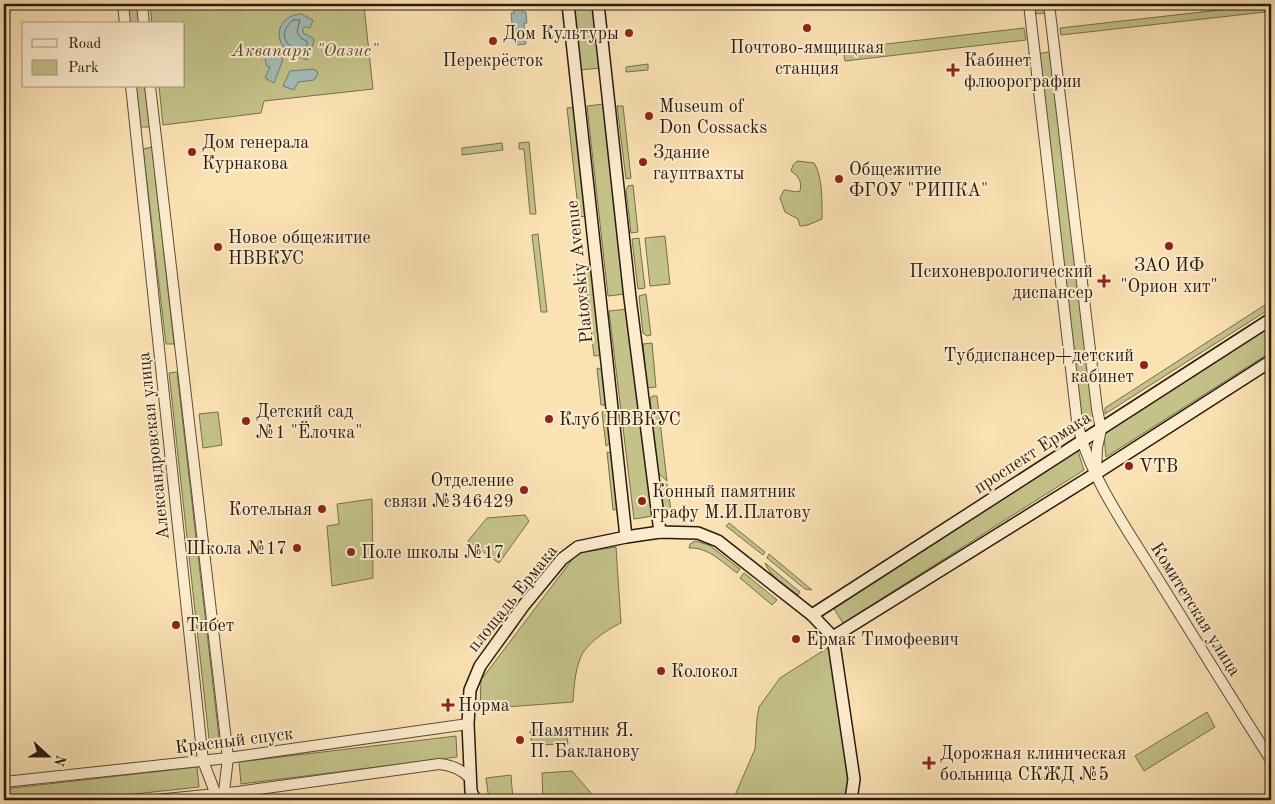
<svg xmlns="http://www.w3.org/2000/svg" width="1275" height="804" font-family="'Old Standard TT',serif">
  <rect width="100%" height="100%" fill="#fbe2b3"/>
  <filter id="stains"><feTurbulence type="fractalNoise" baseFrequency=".004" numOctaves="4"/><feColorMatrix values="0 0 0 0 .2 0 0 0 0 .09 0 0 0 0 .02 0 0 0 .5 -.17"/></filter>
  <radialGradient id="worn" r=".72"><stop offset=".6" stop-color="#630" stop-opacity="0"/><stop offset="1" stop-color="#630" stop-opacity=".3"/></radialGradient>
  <g fill="#c3c289" stroke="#766e4c">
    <polygon points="128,4 138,4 140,24 130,24"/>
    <polygon points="150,4 360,4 364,6 373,89 264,101 261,113 163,125 159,86 184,86 184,24 152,24"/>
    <polygon points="573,4 594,4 600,68 580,70"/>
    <polygon points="1033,4 1045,4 1046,13 1034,14"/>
    <polygon points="1264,5 1265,12 1061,35 1060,28"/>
    <polygon points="1024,28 1026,40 845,61 843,49"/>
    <polygon points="1053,51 1094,415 1082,424 1037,54"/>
    <polygon points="648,64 648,70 626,72 626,67"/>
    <polygon points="136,86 146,86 150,127 140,127"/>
    <polygon points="604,104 625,294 608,296 587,106"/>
    <polygon points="617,106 623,106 631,178 626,179"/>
    <polygon points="576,107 588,216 579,217 567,108"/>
    <polygon points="529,142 536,214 530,214 524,149 519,149 519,143"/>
    <polygon points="502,143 503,150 462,155 462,148"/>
    <polygon points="152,147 174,344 166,344 143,149"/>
    <path d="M797 161 814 163C823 176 822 204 822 219L808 225 800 226 798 219 785 212 780 198 784 190C790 190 794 193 800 191 802 182 799 176 791 171L793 165Z"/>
    <polygon points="633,185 638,232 631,233 626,190 628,186"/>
    <polygon points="538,234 547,312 541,312 532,235"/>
    <polygon points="665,236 670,284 650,286 645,238"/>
    <polygon points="639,238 645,288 638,289 632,239"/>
    <polygon points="595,265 606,355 594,356 584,266"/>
    <polygon points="646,294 651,335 647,336 643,333 639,296"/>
    <polygon points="1271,301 1271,308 1105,414 1105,408"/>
    <polygon points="628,309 653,516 634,519 609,311"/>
    <polygon points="1271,320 1271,352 1106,457 1103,427"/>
    <polygon points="652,343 656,387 647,388 643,344"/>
    <polygon points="597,368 602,370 608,405 601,405"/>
    <polygon points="177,372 220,746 210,748 169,373"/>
    <polygon points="653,396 657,396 667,481 658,473 650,398"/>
    <path d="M609 411C610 421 617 441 606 446L602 412Z"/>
    <polygon points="218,412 222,445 203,448 199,414"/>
    <polygon points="1077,448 1084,470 843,623 833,607"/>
    <polygon points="607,452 611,453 614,456 620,509 613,510"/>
    <polygon points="660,484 667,484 671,510 668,514 663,513"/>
    <polygon points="372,499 373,578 332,586 327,526 339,524 337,504"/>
    <polygon points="525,515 529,521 499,563 468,541 487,518"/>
    <polygon points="729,523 765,552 763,555 726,526"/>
    <path d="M695 541 709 545 740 569 737 573C722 562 708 547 689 548L690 544Z"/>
    <path d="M616 547 621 623C608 629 585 644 580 659 575 672 574 687 573 702L480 709 481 680 574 557 579 553Z"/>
    <polygon points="769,554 812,590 805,589 767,558"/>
    <path d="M765 563 800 592 798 595C786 586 771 578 765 563Z"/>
    <polygon points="744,573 777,600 772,605 740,578"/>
    <polygon points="829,647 848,763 849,792 845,800 733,800 755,749 757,719 759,707 780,678"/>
    <polygon points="1207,712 1215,727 1144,771 1135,756"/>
    <polygon points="565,726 568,744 532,745 530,731"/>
    <polygon points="456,736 457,757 241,784 239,762"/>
    <polygon points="197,767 199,787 79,800 4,800 4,789"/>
    <polygon points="572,771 597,800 543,800 542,773"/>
    <polygon points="511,775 513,800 489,800 486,778"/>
  </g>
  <g fill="#a2bcb7" stroke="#727c74">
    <polygon points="513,4 522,4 522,12 526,12 527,23 524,23 526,44 517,45 515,24 512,24 511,13 514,13"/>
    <path d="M301 14 313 20 310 28 306 27 303 28V33L313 38 314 41 307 60C301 57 293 55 288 51 271 37 280 15 301 14Z"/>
    <polygon points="270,52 279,54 283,59 274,83 265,78 270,67 267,66 265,60 267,54"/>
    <polygon points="313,69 317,71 318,74 314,80 298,82 294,90 283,86 290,71"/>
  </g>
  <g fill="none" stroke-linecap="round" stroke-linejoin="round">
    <path stroke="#666c63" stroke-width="1" d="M293 20H300L297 32 301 38 308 42 303 52C285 48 277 33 293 20Z"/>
    <g stroke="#5e4d38" stroke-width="12">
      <g id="tertiary">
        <polyline points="123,4 125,24"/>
        <polyline points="142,4 144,24"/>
        <path d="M1029 4 1077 421C1088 475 1127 529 1156 576 1194 637 1232 699 1271 760"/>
        <polyline points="1049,4 1097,409 1101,429 1097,448 1096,471"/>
        <polyline points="131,86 203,761 218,800"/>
        <polyline points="150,86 228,758 223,800"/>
        <polyline points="4,782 228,758 468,724"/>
        <path d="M155 800 237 792 439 764C452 765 461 769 470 778"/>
      </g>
    </g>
    <g stroke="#2a1b0f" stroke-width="14">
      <g id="secondary">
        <polyline points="568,4 626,537"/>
        <polyline points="598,4 630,298 660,532"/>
        <polyline points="812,615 1271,319"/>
        <polyline points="833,637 1095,474 1271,361"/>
        <polyline points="475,800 471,791 468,724 470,690 480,666 524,605 562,559 578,547 626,537 660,532 698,533 718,541 812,615 833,637 854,779 851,800"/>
      </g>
    </g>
    <use href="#tertiary" stroke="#fcecce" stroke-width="10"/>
    <use href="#secondary" stroke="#fcecce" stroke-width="11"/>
  </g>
  <g fill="#8f2418" stroke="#fcecce" stroke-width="2">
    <circle cx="807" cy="28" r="5"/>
    <circle cx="629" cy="33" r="5"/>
    <circle cx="493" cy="41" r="5"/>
    <path d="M950.5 62.5h5v5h5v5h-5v5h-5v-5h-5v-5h5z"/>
    <circle cx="649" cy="116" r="5"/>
    <circle cx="192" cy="152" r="5"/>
    <circle cx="643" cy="162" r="5"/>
    <circle cx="839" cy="179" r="5"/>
    <circle cx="1169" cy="246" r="5"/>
    <circle cx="218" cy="247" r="5"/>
    <path d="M1101.5 273.5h5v5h5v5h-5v5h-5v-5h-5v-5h5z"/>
    <circle cx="1144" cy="365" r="5"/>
    <circle cx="549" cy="419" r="5"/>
    <circle cx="246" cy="421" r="5"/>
    <circle cx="1129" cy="466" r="5"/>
    <circle cx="524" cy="490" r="5"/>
    <circle cx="642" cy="501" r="5"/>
    <circle cx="322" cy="509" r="5"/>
    <circle cx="297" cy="548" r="5"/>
    <circle cx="351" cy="552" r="5"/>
    <circle cx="176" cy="625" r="5"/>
    <circle cx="796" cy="639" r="5"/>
    <circle cx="661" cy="671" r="5"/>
    <path d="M445.5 697.5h5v5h5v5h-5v5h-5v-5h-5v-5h5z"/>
    <circle cx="520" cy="740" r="5"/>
    <path d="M926.5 755.5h5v5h5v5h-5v5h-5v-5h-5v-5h5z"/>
  </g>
  <g text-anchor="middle" stroke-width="4" stroke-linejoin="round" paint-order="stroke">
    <g font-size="18" fill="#2a1b0f" stroke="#fcecce" text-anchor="start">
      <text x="619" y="39" text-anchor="end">Дом Культуры</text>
      <text x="807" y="53" text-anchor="middle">Почтово-ямщицкая<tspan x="807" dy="21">станция</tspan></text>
      <text x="493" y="66" text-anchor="middle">Перекрёсток</text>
      <text x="964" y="66">Кабинет<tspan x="964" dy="21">флюорографии</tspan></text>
      <text x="659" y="112">Museum of<tspan x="659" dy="21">Don Cossacks</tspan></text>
      <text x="202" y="148">Дом генерала<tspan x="202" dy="21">Курнакова</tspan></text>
      <text x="653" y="158">Здание<tspan x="653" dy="21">гауптвахты</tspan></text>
      <text x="849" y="175">Общежитие<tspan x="849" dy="21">ФГОУ "РИПКА"</tspan></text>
      <text x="228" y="243">Новое общежитие<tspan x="228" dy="21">НВВКУС</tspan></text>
      <text x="1169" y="271" text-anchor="middle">ЗАО ИФ<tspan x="1169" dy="21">"Орион хит"</tspan></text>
      <text x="1093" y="277" text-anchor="end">Психоневрологический<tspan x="1093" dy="21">диспансер</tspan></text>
      <text x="1134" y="361" text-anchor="end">Тубдиспансер+детский<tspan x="1134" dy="21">кабинет</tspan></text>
      <text x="256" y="417">Детский сад<tspan x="256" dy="21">№1 "Ёлочка"</tspan></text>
      <text x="559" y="425">Клуб НВВКУС</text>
      <text x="1139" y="472">VTB</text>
      <text x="514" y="486" text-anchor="end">Отделение<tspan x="514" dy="21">связи №346429</tspan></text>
      <text x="652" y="497">Конный памятник<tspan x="652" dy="21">графу М.И.Платову</tspan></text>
      <text x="312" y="515" text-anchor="end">Котельная</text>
      <text x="287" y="554" text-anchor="end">Школа №17</text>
      <text x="361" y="558">Поле школы №17</text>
      <text x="186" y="631">Тибет</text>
      <text x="806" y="645">Ермак Тимофеевич</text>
      <text x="671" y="677">Колокол</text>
      <text x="458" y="711">Норма</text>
      <text x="530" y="736">Памятник Я.<tspan x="530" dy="21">П. Бакланову</tspan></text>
      <text x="940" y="759">Дорожная клиническая<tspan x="940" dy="21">больница СКЖД №5</tspan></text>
    </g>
    <g font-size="18" font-style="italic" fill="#584d34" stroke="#fcecce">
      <text x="305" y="56">Аквапарк "Оазис"</text>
    </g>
    <g font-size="18" fill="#2a1b0f" stroke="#fcecce">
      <text transform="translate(579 272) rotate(-96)" y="6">Platovskiy Avenue</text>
      <text transform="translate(153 446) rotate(-96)" y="6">Александровская улица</text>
      <text transform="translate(1032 452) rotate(-33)" y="6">проспект Ермака</text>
      <text transform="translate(512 598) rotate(-51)" y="6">площадь Ермака</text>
      <text transform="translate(1196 609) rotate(58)" y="6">Комитетская улица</text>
      <text transform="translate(234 740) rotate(-7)" y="6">Красный спуск</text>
    </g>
  </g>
  <rect width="1275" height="804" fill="none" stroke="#fbe2b3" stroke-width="20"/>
  <rect x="5" y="5" width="1265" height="794" fill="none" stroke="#2a1b0f" stroke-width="2.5"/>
  <rect x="10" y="10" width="1255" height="784" fill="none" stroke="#2a1b0f"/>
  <rect x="22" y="22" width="162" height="65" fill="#fcecce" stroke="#a89882"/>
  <rect x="32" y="39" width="25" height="8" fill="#fcecce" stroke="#a89882"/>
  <text x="68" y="48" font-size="15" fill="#2a1b0f">Road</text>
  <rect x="32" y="60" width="25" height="15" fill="#c3c289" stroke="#a89882"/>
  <text x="68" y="72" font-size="15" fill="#2a1b0f">Park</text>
  <g transform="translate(48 756) rotate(111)" stroke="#fcecce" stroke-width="4" paint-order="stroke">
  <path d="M0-4L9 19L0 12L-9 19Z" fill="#2a1b0f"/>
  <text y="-8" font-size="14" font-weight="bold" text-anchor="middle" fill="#2a1b0f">N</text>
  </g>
  <rect width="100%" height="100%" filter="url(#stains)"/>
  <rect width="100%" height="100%" fill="url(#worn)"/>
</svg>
